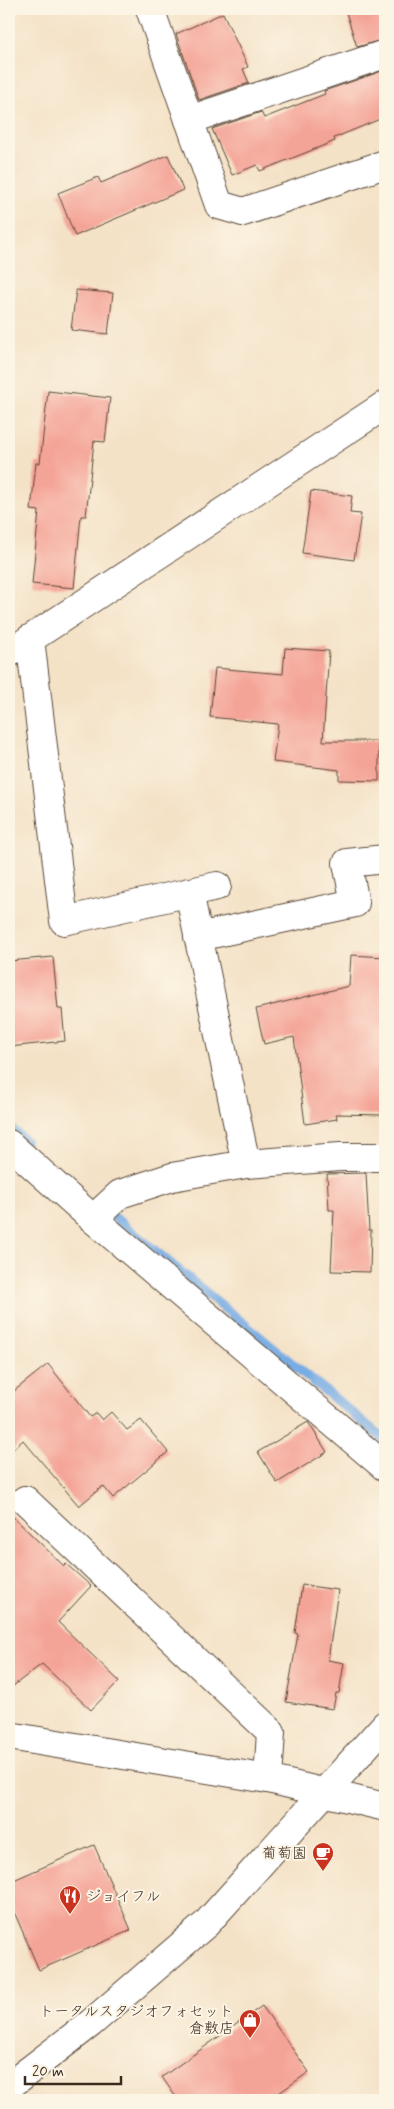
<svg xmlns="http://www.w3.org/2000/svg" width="394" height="2109" font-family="Mynerve,'Klee One',sans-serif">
  <rect width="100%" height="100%" fill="#fcf5e5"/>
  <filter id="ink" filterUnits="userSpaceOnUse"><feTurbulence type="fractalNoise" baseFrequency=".02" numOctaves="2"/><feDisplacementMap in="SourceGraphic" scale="10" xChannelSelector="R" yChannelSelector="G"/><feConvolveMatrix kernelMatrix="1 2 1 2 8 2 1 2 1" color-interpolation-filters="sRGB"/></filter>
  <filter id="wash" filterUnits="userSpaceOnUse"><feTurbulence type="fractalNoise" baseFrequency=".0096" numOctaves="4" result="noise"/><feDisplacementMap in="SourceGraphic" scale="20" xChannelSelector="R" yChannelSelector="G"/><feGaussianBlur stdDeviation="1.12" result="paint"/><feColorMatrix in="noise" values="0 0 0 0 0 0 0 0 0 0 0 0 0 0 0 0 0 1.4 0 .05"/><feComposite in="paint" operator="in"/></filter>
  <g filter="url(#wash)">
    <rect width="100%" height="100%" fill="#f4e2c7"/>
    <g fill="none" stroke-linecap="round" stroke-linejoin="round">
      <g stroke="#77ace4" stroke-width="10">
        <polyline points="9,1127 25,1141"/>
        <polyline points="115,1218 385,1440"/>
      </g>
    </g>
    <g id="blocks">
      <g fill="#f4a497">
        <polygon points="345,9 385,9 385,39 357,47"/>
        <polygon points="223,13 248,67 243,69 249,83 199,100 176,34"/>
        <polygon points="385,70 385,117 334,138 335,141 260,171 257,165 232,175 212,129 261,112 264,118 325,94 324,91"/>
        <polygon points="168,155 183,190 75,236 58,193 98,177 101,183"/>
        <polygon points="76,290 113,293 108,334 71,330"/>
        <polygon points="48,391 110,398 105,442 94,441 86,516 81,516 74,588 32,584 39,511 31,510 36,463 40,463"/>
        <polygon points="311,491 352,496 350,513 361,514 354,560 302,553"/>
        <polygon points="285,648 329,651 323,741 379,741 379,781 339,780 339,770 273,762 278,724 210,717 215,668 283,674"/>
        <polygon points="351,955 385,957 385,1115 336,1114 337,1119 305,1124 294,1037 264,1044 256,1009 349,986"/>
        <polygon points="53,957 58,1009 62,1009 65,1041 9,1047 9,961"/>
        <polygon points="366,1173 369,1230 371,1230 370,1272 331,1271 334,1210 329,1210 327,1174"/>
        <polygon points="48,1364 90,1417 96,1413 102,1420 111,1412 127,1430 141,1420 168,1452 113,1498 103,1486 79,1506 23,1440 9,1453 9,1395"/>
        <polygon points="308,1422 327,1452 277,1483 258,1452"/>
        <polygon points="9,1513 64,1566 66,1564 91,1586 58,1622 119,1681 91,1710 42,1664 9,1689"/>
        <polygon points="302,1585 338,1590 328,1660 344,1663 339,1693 336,1693 333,1709 286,1702 298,1634 295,1633"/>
        <polygon points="94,1845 131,1930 39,1970 9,1900 9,1882"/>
        <polygon points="262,2006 309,2072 269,2100 178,2100 162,2077"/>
      </g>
    </g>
  </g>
  <g filter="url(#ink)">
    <use href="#blocks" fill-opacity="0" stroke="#574637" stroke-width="1"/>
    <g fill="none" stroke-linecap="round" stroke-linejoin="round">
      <g stroke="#574637" stroke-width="30">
        <g id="street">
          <polyline points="150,9 219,205 243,212 385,164"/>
          <polyline points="189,120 385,54"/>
          <polyline points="30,639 64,921 217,886"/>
          <polyline points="9,653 385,405"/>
          <polyline points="189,892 246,1164"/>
          <polyline points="198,937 355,903 347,863 385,859"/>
          <polyline points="9,1144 93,1219 385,1467"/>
          <polyline points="93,1219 120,1194 172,1177 246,1164 340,1157 385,1157"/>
          <polyline points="25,1500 271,1732 268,1779"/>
          <polyline points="9,1736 268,1779 385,1807"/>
        </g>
      </g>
      <g stroke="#574637" stroke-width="30">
        <polyline id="secondary" points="9,2086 91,2023 206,1924 385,1725"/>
      </g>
      <use href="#street" stroke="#fff" stroke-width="28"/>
      <use href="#secondary" stroke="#fff" stroke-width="28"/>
    </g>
  </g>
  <defs>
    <g id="cafe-pin" transform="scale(1.125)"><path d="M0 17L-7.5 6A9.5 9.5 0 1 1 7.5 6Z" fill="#c8321e" stroke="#fcf5e5"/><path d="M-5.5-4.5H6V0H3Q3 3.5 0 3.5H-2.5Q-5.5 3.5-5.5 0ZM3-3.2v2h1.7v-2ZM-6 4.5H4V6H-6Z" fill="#fff"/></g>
    <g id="restaurant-pin" transform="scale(1.125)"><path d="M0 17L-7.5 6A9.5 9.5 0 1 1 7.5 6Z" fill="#c8321e" stroke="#fcf5e5"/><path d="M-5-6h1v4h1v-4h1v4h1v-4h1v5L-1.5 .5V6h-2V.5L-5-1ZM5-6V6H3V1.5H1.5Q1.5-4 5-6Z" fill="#fff"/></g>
    <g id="shop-pin" transform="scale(1.125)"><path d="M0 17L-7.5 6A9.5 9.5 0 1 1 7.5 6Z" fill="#c8321e" stroke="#fcf5e5"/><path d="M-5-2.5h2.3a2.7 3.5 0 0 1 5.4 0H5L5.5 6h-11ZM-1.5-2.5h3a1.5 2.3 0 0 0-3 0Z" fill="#fff"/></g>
  </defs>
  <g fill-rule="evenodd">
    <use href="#cafe-pin" x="323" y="1853"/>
    <use href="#restaurant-pin" x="70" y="1896"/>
    <use href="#shop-pin" x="250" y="2020"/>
  </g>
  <g text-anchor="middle" stroke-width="4" stroke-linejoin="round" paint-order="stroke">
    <g font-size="15" fill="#3b2a1e" stroke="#fcf5e5" text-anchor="end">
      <text x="307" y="1858">葡萄園</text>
      <text x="86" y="1901" text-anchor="start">ジョイフル</text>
      <text x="234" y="2016">トータルスタジオフォセット<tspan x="234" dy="17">倉敷店</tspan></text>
    </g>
  </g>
  <rect width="394" height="2109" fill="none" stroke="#fcf5e5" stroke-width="30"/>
  <path d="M25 2076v8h96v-8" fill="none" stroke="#3b2a1e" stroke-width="2.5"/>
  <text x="32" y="2076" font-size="15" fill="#3b2a1e" stroke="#fcf5e5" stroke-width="4" paint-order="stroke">20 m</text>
</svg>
